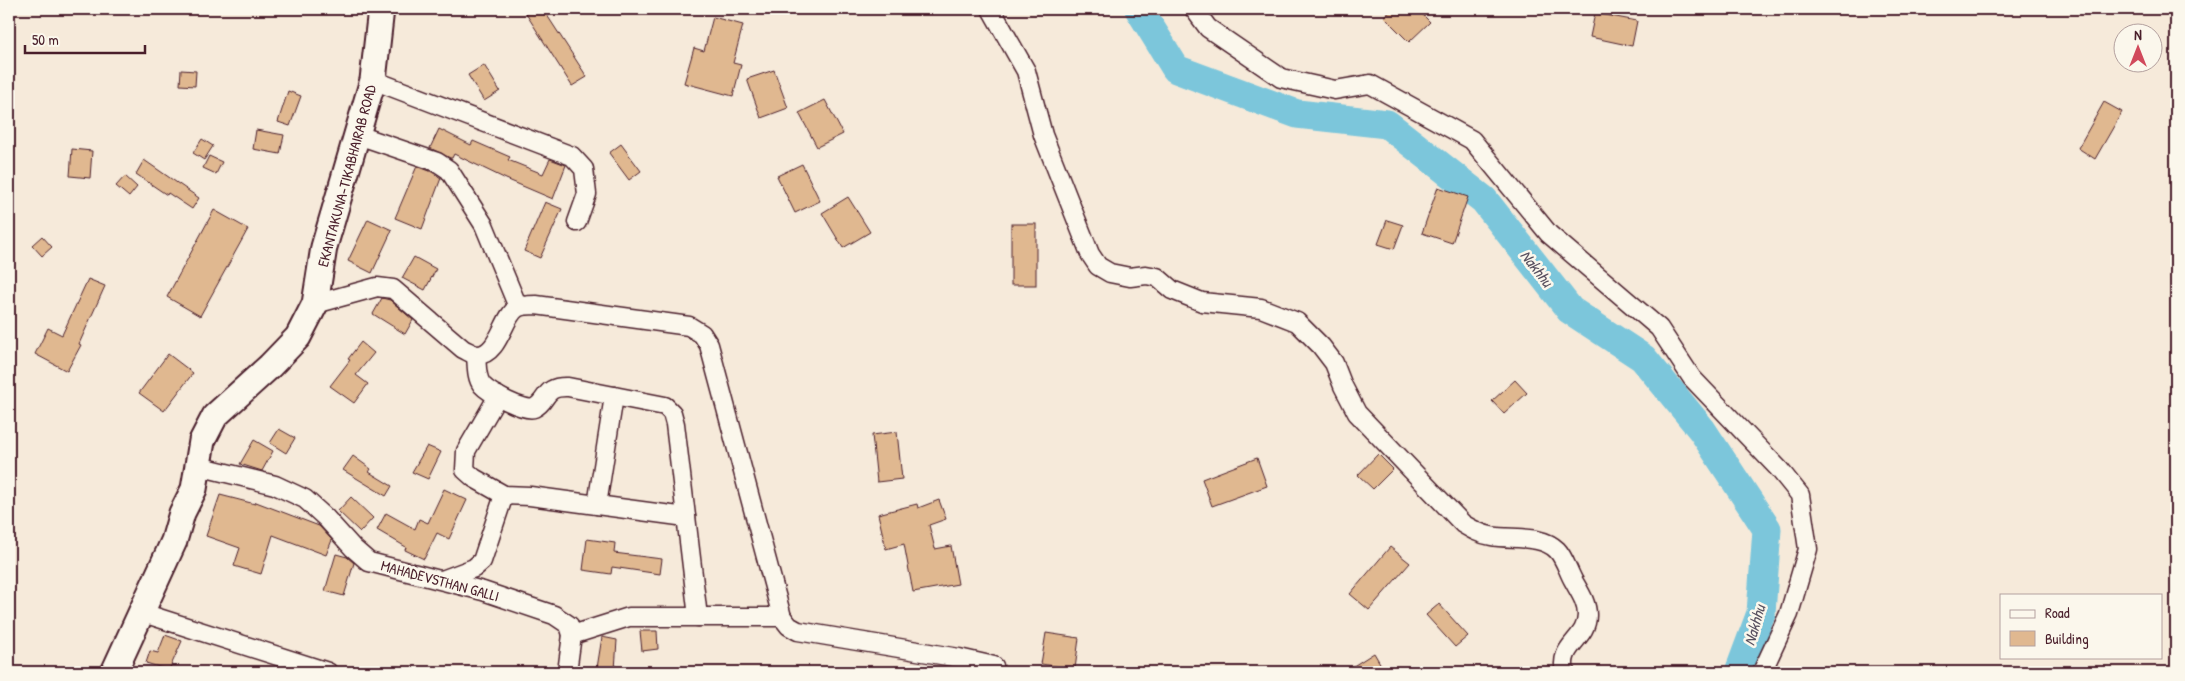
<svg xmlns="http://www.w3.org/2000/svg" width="2185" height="681" font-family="'Patrick Hand',sans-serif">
  <rect width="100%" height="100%" fill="#f6eada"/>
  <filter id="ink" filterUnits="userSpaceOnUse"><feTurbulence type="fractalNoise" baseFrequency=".02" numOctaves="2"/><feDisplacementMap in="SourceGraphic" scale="10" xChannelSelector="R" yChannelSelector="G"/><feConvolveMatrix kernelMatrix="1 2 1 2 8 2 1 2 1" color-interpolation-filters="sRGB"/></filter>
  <g filter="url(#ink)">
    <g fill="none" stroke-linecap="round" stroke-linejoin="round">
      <polyline stroke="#7bc6db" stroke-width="29" points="1139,9 1176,69 1297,114 1387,124 1484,200 1570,310 1643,358 1702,430 1767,529 1761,613 1739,672"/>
    </g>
    <g fill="#e0b890" stroke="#4a1f2b">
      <polygon points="523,9 543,9 587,77 572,86"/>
      <polygon points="1393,9 1417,9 1430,22 1409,42 1384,17"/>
      <polygon points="1595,13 1637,21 1632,46 1590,37"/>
      <polygon points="713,17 743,25 733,63 741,65 733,96 684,83 694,48 704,51"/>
      <polygon points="484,65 500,91 484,101 468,75"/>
      <polygon points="181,70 196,71 195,86 180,85"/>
      <polygon points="774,70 788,108 761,118 747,79"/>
      <polygon points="288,91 301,96 290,126 278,122"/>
      <polygon points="825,100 843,134 817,147 799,113"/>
      <polygon points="2104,102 2122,112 2095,159 2078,148"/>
      <polygon points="439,129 471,145 473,141 510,157 508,160 543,174 550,159 566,165 553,199 506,179 454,154 452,158 450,158 430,148"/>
      <polygon points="256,130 284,135 280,154 253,149"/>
      <polygon points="202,139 213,146 204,160 193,153"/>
      <polygon points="621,144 641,171 629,180 609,153"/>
      <polygon points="72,149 92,151 90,178 70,176"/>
      <polygon points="209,156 222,162 216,174 203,168"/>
      <polygon points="144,160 199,198 192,209 168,193 167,195 136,174"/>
      <polygon points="802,164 820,201 795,213 777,176"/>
      <polygon points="417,166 432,172 441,178 422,229 395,218"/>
      <polygon points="125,176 137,187 129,197 116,186"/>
      <polygon points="1438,187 1468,197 1452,243 1422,233"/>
      <polygon points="848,197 870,232 843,248 822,213"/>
      <polygon points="545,202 562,209 540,258 524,251"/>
      <polygon points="214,210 248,229 200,316 167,297"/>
      <polygon points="368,219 392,230 372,273 348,261"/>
      <polygon points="1387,220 1403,225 1394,249 1378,244"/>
      <rect x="1011" y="224" width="25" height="61"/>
      <polygon points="42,236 52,247 42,256 32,245"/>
      <polygon points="414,257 436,269 425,290 402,278"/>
      <polygon points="88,279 105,286 79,344 81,345 67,371 35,354 48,328 62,335"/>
      <polygon points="382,298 390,300 413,320 405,334 373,314"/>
      <polygon points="361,342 374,353 356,375 368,384 354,403 330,386 350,360 348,359"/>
      <polygon points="168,354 193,373 164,411 139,393"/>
      <polygon points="1515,380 1527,393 1504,414 1492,401"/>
      <polygon points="279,429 295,438 286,453 270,443"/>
      <polygon points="897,432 902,479 877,482 872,435"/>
      <polygon points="254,440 273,451 262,471 240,464"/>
      <polygon points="427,446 441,452 428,479 412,472"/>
      <polygon points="1378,454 1393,469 1373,489 1358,475"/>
      <polygon points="353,456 371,469 369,472 392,486 386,496 343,470"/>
      <polygon points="1257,458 1267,486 1212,506 1202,479"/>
      <polygon points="444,489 467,500 449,539 437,533 424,559 405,550 406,547 377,530 386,513 415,529 419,519 428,523"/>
      <polygon points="220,495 255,504 256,502 319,526 332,540 326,555 273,535 261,574 234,566 240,548 206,536"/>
      <polygon points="351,497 373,518 360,532 338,511"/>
      <polygon points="939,500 946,519 929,525 935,549 951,546 958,584 913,592 904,544 886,549 878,514 917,504 918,508"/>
      <polygon points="587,539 615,543 614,553 662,559 660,574 612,567 611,574 583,570"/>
      <polygon points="1390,547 1410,563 1369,610 1350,594"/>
      <polygon points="336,554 347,557 354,563 344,596 325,591"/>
      <polygon points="1439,604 1468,636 1455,647 1426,615"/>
      <polygon points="640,631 657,631 658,649 642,651"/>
      <polygon points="1046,633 1079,638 1075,669 1041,664"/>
      <polygon points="165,635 182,641 169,670 146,663 150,651 158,653"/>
      <polygon points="602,637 617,640 615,670 597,668"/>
      <polygon points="1374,653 1381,665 1371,672 1344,672"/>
    </g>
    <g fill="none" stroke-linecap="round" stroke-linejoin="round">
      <g stroke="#4a1f2b" stroke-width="21">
        <g id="street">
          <path d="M991 9 1026 71 1043 135 1090 254 1098 266 1110 273 1130 277 1146 275 1157 277 1172 290 1202 302 1261 308 1297 322 1321 346 1334 363 1343 386 1357 413 1463 524C1473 530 1480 534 1491 536 1511 540 1541 534 1557 550 1564 557 1568 571 1573 580 1579 591 1587 602 1587 615 1587 640 1558 645 1565 672"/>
          <polyline points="1194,9 1208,28 1281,78 1335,90 1370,84 1472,140 1549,234 1659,328 1692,378 1779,469 1800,495 1808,549 1789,614 1762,672"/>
          <polyline points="373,80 572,156 584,169 587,194 577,222"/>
          <polyline points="358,135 437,162 449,170 484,225 518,307"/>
          <path d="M315 304 377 287 393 289 463 349C468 351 473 355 478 355 499 354 503 317 517 308 522 305 530 305 536 305L689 326 702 334 709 345 782 617 789 626 798 631 959 658 994 666"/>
          <path d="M476 355C477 365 476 377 482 385 489 393 525 412 534 408 549 401 542 386 568 387L665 406 672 413 675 424 698 617"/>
          <polyline points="498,396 466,451 465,470 474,478 504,495 530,496 686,517"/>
          <polyline points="198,466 275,485 305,499 326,518 353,548 369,562 483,591 554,615 569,625 572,635 567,672"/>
          <polyline points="597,505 614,396"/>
          <polyline points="442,580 474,568 482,561 504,495"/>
          <polyline points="140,612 328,672"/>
          <polyline points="572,635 629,617 782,617"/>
        </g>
      </g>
      <g stroke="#4a1f2b" stroke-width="29">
        <polyline id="secondary" points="114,672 174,541 182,513 194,489 202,441 215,416 270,366 298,337 315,304 324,247 373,80 381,9"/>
      </g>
      <use href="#street" stroke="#fbf7ec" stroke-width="18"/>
      <use href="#secondary" stroke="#fbf7ec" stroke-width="25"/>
    </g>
  </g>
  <g text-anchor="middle" stroke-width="5" stroke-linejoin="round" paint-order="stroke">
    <g font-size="15" fill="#4a1f2b" stroke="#fbf7ec">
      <text transform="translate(347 176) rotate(-75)" y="5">EKANTAKUNA-TIKABHAIRAB ROAD</text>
      <text transform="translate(440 581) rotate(15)" y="5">MAHADEVSTHAN GALLI</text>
    </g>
    <g font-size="16" font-style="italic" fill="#595160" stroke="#fbf7ec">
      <text transform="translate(1537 268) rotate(52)" y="6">Nakhhu</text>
      <text transform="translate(1754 625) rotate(-74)" y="6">Nakhhu</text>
    </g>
  </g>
  <rect width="2185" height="681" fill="none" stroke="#fbf7ec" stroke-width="30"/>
  <rect x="15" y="15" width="2155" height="651" fill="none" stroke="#4a1f2b" stroke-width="2" filter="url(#ink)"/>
  <rect x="2000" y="594" width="162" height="65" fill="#fbf7ec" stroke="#b4a19f"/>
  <rect x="2010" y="610" width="25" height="8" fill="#fbf7ec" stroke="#b4a19f"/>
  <text x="2045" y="618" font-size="15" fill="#4a1f2b">Road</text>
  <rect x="2010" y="631" width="25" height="15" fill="#e0b890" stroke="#b4a19f"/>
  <text x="2045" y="644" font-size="15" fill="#4a1f2b">Building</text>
  <g transform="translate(2138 48)"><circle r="24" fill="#fbf7ec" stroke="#b4a19f"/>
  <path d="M0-4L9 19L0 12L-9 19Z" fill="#d1495b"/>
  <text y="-8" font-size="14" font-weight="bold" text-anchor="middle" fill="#4a1f2b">N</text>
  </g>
  <path d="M25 45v8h120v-8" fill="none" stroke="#4a1f2b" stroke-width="2.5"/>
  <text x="32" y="45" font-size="15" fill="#4a1f2b" stroke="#fbf7ec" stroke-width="4" paint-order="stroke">50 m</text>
</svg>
